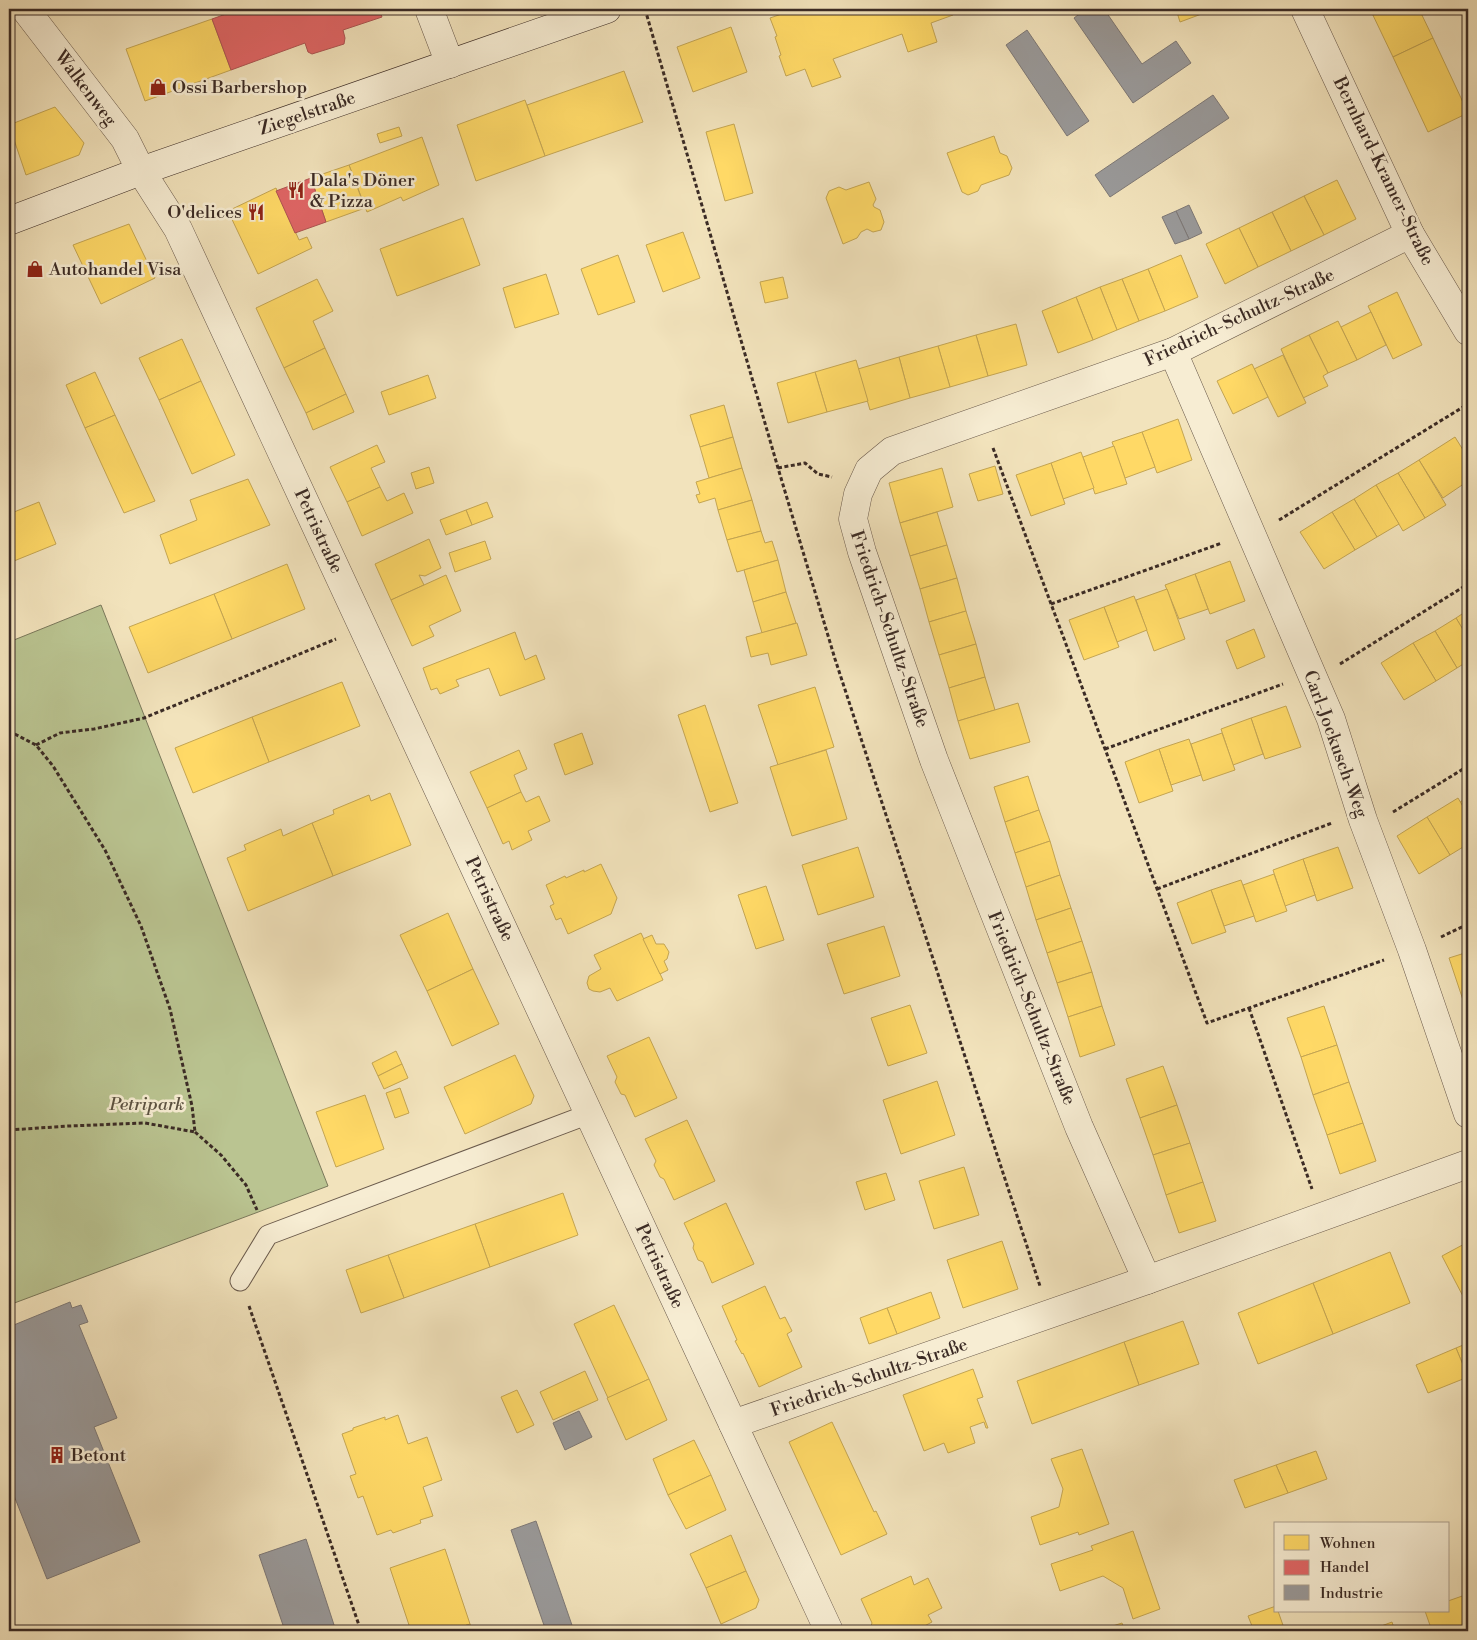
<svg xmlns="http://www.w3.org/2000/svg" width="1477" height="1640" font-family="'Libre Bodoni',serif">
  <rect width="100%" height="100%" fill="#f2e3bc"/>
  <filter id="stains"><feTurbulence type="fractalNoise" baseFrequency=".004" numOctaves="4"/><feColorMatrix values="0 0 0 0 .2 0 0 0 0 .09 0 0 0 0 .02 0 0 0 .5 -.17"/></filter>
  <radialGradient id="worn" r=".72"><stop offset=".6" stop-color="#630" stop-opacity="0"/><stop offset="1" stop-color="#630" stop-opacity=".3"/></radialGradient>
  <polygon fill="#bac491" stroke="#7a785b" points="101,605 328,1186 9,1305 9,642"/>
  <g fill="#ffd966" stroke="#c4a552">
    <polygon points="796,9 950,9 953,15 931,23 937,42 908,52 902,34 833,59 841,77 812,87 805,69 786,76 779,56 781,55 775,37 777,36 770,18"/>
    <polygon points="1176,9 1215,9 1180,22"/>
    <polygon points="1370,9 1419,9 1433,38 1393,57"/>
    <polygon points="212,19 231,70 145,101 126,49"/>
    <polygon points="731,27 747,72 693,92 677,47"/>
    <polygon points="1433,38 1468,113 1428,132 1393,57"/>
    <polygon points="624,71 643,122 545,156 527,105"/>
    <polygon points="525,100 545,156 476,181 457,125"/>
    <polygon points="55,107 84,143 79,155 26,175 9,125"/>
    <polygon points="734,124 753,193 725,201 706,132"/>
    <polygon points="399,127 402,136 380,143 377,134"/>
    <polygon points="994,136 1000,153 1007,156 1012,168 1009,175 981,185 978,191 968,195 962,192 947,153"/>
    <polygon points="422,137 439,185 403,201 401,197 367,212 349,165"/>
    <polygon points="349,165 365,208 326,222 311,178"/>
    <polygon points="1337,180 1356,219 1324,235 1304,196"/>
    <polygon points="869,182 876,199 873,205 874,207 880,210 884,222 881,230 873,232 867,229 861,232 857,238 843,244 826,198 829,191 839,187 846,190"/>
    <polygon points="276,188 299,240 307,237 312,248 258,274 228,211"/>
    <polygon points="1304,196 1324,235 1291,251 1272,212"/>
    <polygon points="1272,212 1291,251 1258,267 1239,228"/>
    <polygon points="463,218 480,265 397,296 380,249"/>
    <polygon points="129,224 155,278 101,304 73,245"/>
    <polygon points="1239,228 1258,267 1225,284 1206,244"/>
    <polygon points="683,232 700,278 663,292 646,245"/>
    <polygon points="618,255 635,302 598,315 581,269"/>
    <polygon points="1181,255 1198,297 1165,311 1148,269"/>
    <polygon points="1148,269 1165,311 1139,321 1122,279"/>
    <polygon points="546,274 559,314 515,328 503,288"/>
    <polygon points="783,277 788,298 765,303 760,282"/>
    <polygon points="317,279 333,311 313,321 325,348 284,368 256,308"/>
    <polygon points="1122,279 1139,321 1117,330 1100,287"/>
    <polygon points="1100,287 1117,330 1093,340 1076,297"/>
    <polygon points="1397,292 1422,345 1393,359 1368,306"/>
    <polygon points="1076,297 1093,340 1058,353 1042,311"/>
    <polygon points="1371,312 1386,345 1357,360 1341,327"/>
    <polygon points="1338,321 1357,360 1328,373 1309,335"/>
    <polygon points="1016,324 1027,365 988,376 976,335"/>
    <polygon points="976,335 988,376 950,387 938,346"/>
    <polygon points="1309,335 1328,373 1323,376 1328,386 1303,398 1281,349"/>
    <polygon points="182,339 201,381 159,400 139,358"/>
    <polygon points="938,346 950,387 910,398 899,357"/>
    <polygon points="325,348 346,394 306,413 284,368"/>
    <polygon points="1283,355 1306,403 1278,417 1254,369"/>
    <polygon points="899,357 910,398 870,410 858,369"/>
    <polygon points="856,360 868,401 827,412 815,372"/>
    <polygon points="1252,364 1268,397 1233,414 1217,381"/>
    <polygon points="95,372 115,415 85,428 66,385"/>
    <polygon points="815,372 827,412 788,423 777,383"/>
    <polygon points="428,375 436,398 389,415 381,392"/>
    <polygon points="201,381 235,455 192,474 159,400"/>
    <polygon points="346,394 354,412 313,430 306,413"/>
    <polygon points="724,405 733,437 700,447 690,415"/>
    <polygon points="115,415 155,501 124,513 85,428"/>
    <polygon points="1178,419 1192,460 1157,473 1142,432"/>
    <polygon points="1142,432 1155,467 1125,478 1112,442"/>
    <polygon points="733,437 742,468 709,478 700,447"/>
    <polygon points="1455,437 1468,458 1468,481 1443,498 1419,460"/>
    <polygon points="377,445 385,462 371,468 380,487 347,502 330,467"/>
    <polygon points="1114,446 1127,484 1095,494 1083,457"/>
    <polygon points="1081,452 1094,488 1063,499 1051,463"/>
    <polygon points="1419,460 1446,505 1425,518 1398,473"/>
    <polygon points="1051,463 1065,504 1031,516 1016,475"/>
    <polygon points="995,466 1003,494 978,501 969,474"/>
    <polygon points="429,467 434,483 416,489 411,473"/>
    <polygon points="742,468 752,500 718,510 715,498 699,503 696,495 700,494 696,482"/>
    <polygon points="942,468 953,507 900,523 889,483"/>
    <polygon points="1398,473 1425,518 1403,531 1376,485"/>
    <polygon points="248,479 270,525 170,564 160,535 197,520 190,500"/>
    <polygon points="1376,485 1399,524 1377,537 1354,499"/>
    <polygon points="380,487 387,501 404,493 413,513 362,536 347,502"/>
    <polygon points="1354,499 1377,537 1355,550 1332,512"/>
    <polygon points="752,500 761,531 727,540 718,510"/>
    <polygon points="39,502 56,544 9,563 9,514"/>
    <polygon points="487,502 493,517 472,525 466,510"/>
    <polygon points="466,510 472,525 446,535 440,520"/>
    <polygon points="937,512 947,545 910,556 900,523"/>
    <polygon points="1332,512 1355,550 1324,569 1300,532"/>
    <polygon points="761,531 765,543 772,541 778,560 737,572 727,540"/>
    <polygon points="429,539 441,568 425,576 419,575 424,585 391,600 375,564"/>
    <polygon points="485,541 491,559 455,572 449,553"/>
    <polygon points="947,545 957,578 920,589 910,556"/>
    <polygon points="778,560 786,592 753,602 744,570"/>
    <polygon points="1230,561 1245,601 1210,614 1195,574"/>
    <polygon points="287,564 305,609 232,639 214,594"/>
    <polygon points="1195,574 1208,609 1179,619 1165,585"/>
    <polygon points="446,575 461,611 429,626 434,636 412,646 391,600"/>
    <polygon points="957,578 966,611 929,622 920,589"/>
    <polygon points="1167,589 1185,639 1154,651 1136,600"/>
    <polygon points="786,592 796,623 762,633 753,602"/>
    <polygon points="214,594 232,639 148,673 129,627"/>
    <polygon points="1134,596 1147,630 1117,642 1104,607"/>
    <polygon points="1104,607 1119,647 1084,660 1069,620"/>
    <polygon points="1468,610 1468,638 1456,618"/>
    <polygon points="966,611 976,644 939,655 929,622"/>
    <polygon points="1456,618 1468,638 1468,661 1457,668 1435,631"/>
    <polygon points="797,623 807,655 771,665 768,653 751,657 746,637"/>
    <polygon points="1254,629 1265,657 1237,669 1226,641"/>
    <polygon points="1435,631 1457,668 1436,681 1413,643"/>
    <polygon points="515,632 525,660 536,655 545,679 500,696 489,668 456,680 459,686 440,694 437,688 431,690 423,668"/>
    <polygon points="1413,643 1436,681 1404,700 1381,663"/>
    <polygon points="976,644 985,677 949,688 939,655"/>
    <polygon points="985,677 995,710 958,721 949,688"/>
    <polygon points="342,682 360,726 269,762 252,717"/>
    <polygon points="815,687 834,747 778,765 758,705"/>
    <polygon points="1018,703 1030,742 970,759 958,721"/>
    <polygon points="705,705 738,803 710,812 678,715"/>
    <polygon points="1286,706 1301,747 1265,759 1251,718"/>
    <polygon points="252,717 269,762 193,793 175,748"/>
    <polygon points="1251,718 1263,754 1233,765 1221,729"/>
    <polygon points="582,733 593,764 565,775 554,744"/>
    <polygon points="1222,733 1235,770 1203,781 1191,744"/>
    <polygon points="1189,739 1201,775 1171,785 1159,749"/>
    <polygon points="1159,749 1173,791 1139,803 1125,762"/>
    <polygon points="519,750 527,769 514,775 521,792 487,808 470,772"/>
    <polygon points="826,750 847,819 792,836 770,767"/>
    <polygon points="1028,776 1039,810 1005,822 994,787"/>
    <polygon points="521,792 526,802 539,796 550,821 528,831 532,840 512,850 509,841 503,844 487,808"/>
    <polygon points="390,793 411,845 333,876 312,823 334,814 333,810 369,795 371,801"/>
    <polygon points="1468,797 1468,815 1460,802"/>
    <polygon points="1458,798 1468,815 1468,844 1450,855 1427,817"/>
    <polygon points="1039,810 1050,841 1015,853 1005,822"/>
    <polygon points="1427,817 1450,855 1419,874 1397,836"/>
    <polygon points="312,823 333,876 248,911 227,858 246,850 244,845 281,829 283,836"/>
    <polygon points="1050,841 1060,875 1026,887 1015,853"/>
    <polygon points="858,847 874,897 818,915 802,865"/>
    <polygon points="1338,847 1353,888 1317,901 1303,859"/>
    <polygon points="1303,859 1315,895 1285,906 1273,870"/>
    <polygon points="601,864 617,898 611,914 568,934 561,918 556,920 550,906 554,904 546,885 565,876 566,878 584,870 584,872"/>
    <polygon points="1274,874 1287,911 1256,922 1243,885"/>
    <polygon points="1060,875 1071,908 1036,920 1026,887"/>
    <polygon points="1241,880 1254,916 1224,926 1211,890"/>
    <polygon points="766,886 784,940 756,949 738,895"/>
    <polygon points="1211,890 1226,932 1192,944 1177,903"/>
    <polygon points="1071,908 1082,941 1047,953 1036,920"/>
    <polygon points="448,913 473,969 427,991 400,935"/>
    <polygon points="884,926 900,976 844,994 827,944"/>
    <polygon points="641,933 663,980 617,1001 610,988 600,992 593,991 589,989 587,983 589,976 601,969 594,955"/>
    <polygon points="652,935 656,944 664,944 669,952 667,959 664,961 668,970 660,974 643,939"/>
    <polygon points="1082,941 1092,972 1057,983 1047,953"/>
    <polygon points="1468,952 1468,995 1462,997 1449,958"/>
    <polygon points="473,969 499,1024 452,1046 427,991"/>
    <polygon points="1092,972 1102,1006 1068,1017 1057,983"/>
    <polygon points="1468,995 1468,1017 1462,997"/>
    <polygon points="910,1005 927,1053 888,1066 871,1018"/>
    <polygon points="1102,1006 1115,1045 1080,1057 1068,1017"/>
    <polygon points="1324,1006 1337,1045 1301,1057 1287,1018"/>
    <polygon points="649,1037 677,1098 635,1117 625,1095 621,1094 615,1082 617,1077 607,1056"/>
    <polygon points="1337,1045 1349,1082 1313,1095 1301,1057"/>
    <polygon points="396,1051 402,1064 378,1076 372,1063"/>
    <polygon points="515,1055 534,1096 531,1104 465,1134 444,1087"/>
    <polygon points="402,1064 408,1078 384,1089 378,1076"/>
    <polygon points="1163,1066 1177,1105 1140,1118 1126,1079"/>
    <polygon points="937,1081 955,1135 901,1154 883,1100"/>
    <polygon points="1349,1082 1363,1123 1327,1135 1313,1095"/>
    <polygon points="400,1088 409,1113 395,1118 386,1093"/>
    <polygon points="365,1095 384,1149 336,1167 316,1112"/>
    <polygon points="1177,1105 1190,1143 1153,1155 1140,1118"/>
    <polygon points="687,1120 715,1181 674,1200 664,1179 660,1177 654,1165 656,1161 645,1139"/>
    <polygon points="1363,1123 1376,1161 1340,1174 1327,1135"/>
    <polygon points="1190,1143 1203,1182 1166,1195 1153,1155"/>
    <polygon points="964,1167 979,1215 934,1229 919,1181"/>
    <polygon points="886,1173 895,1200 865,1210 856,1182"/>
    <polygon points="1203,1182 1216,1221 1179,1233 1166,1195"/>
    <polygon points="563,1193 578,1235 490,1267 475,1224"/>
    <polygon points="726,1203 754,1264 712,1283 703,1262 698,1260 693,1248 694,1244 684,1223"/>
    <polygon points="475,1224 490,1267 404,1298 388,1255"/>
    <polygon points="1002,1241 1018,1289 963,1308 947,1260"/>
    <polygon points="1468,1242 1468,1301 1466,1302 1442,1256"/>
    <polygon points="1390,1252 1410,1303 1333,1334 1313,1283"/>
    <polygon points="388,1255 404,1298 361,1313 346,1270"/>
    <polygon points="1313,1283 1333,1334 1258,1364 1238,1313"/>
    <polygon points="765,1286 780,1319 785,1317 792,1331 787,1334 802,1367 759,1387 743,1353 742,1354 735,1341 737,1340 722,1306"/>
    <polygon points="931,1292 940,1318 897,1334 887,1308"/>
    <polygon points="614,1305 649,1379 608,1398 574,1324"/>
    <polygon points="887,1308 897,1334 869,1344 860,1318"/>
    <polygon points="1183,1321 1199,1364 1139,1385 1124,1342"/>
    <polygon points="1124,1342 1139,1385 1032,1424 1017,1381"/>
    <polygon points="1468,1343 1468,1377 1456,1348"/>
    <polygon points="1456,1348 1468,1377 1428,1393 1416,1365"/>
    <polygon points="973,1369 983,1397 977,1399 988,1428 986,1428 984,1422 970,1427 975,1443 948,1453 944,1443 924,1451 903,1395"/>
    <polygon points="585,1371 598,1400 553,1420 540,1392"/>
    <polygon points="649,1379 667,1420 626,1440 607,1398"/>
    <polygon points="517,1390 534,1425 517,1433 501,1397"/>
    <polygon points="398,1415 408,1444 427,1437 442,1480 423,1487 433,1516 420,1520 421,1523 393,1533 391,1530 377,1535 363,1496 358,1498 350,1476 356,1474 342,1434 353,1430 353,1428 385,1417 385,1420"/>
    <polygon points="832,1422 874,1512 876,1511 887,1534 841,1555 789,1442"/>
    <polygon points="694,1440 711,1475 668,1495 653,1459"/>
    <polygon points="1082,1449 1109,1524 1079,1535 1078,1532 1040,1545 1031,1517 1059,1507 1063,1489 1051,1459"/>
    <polygon points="1316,1451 1327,1479 1288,1493 1276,1465"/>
    <polygon points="1276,1465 1288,1493 1245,1508 1234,1480"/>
    <polygon points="711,1475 726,1510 686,1529 668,1495"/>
    <polygon points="1133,1531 1160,1609 1133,1619 1123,1588 1103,1576 1060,1591 1051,1564 1093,1550 1091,1546"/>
    <polygon points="731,1535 746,1571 706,1588 690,1554"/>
    <polygon points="445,1549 470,1624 449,1631 411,1631 390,1568"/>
    <polygon points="746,1571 759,1600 756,1608 721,1624 706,1588"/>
    <polygon points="911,1576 914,1585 928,1578 942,1608 928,1615 932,1622 915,1631 871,1631 870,1629 872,1623 861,1599"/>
    <polygon points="1468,1594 1468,1631 1432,1631 1425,1611 1448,1611 1448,1601"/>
    <polygon points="1276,1606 1276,1611 1278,1611 1285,1631 1254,1631 1248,1616"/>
    <polygon points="1392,1622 1395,1631 1368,1631"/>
    <polygon points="1122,1623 1125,1631 1097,1631"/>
    <polygon points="470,1624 473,1631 449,1631"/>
  </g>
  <g fill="#e06666" stroke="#ae5452">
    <polygon points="240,9 379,9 382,17 343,30 345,38 344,44 312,54 308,52 305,43 231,70 212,19"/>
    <polygon points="311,178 326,222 295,233 276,191"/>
  </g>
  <g fill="#999" stroke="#7d7876">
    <polygon points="1086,9 1104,9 1142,64 1176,41 1191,63 1133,103 1074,18"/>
    <polygon points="1027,30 1089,121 1067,136 1006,45"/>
    <polygon points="1213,95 1229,118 1110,197 1095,175"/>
    <polygon points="1189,205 1202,233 1189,239 1176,211"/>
    <polygon points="1176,211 1189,239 1175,244 1162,217"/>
    <polygon points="70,1302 72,1308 81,1305 88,1322 79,1325 117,1418 94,1427 140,1542 47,1579 9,1483 9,1327"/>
    <polygon points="579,1411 592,1437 565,1450 553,1423"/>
    <polygon points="536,1521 574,1631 546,1631 511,1530"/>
    <polygon points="306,1539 336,1631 285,1631 259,1555"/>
  </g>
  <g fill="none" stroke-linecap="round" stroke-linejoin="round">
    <g stroke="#69594b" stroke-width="21">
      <polyline id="lane" points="240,1281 268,1235 589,1114"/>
    </g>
    <g stroke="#69594b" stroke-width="29">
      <g id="street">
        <polyline points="25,9 125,139 141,171 178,229 829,1631"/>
        <polyline points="429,9 450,64"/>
        <polyline points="1305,9 1410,234 1468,331"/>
        <polyline points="1173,352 1331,719 1363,820 1412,950 1468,1114"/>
        <polyline points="1147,1280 1079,1127 934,760 862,552 853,519 858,494 869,470 892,451 1173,352 1410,234"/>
        <polyline points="733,1424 1147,1280 1468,1164"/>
      </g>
    </g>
    <g stroke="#3b2b25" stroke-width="29">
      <polyline id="secondary" points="9,221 141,171 607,9"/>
    </g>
    <g stroke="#3b2b25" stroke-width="3" stroke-dasharray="4 2.5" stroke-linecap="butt">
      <polyline points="645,9 778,468 835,659 1040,1286"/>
      <polyline points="993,448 1207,1023 1384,960"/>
      <polyline points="778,468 805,463 818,474 832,477"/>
      <polyline points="1279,520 1468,404"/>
      <polyline points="1051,604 1222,543"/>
      <polyline points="1340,664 1468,584"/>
      <polyline points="9,731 36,745 53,766 105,850 141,926 170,1009 192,1106 195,1132 145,1123 69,1126 9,1130"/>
      <polyline points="36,745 60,733 94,729 144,718 336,639"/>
      <polyline points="1105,749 1283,684"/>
      <polyline points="1393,812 1468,766"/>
      <polyline points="1157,889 1332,823"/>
      <polyline points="1441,937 1468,924"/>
      <polyline points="1249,1008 1312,1189"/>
      <polyline points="195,1132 221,1155 246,1185 257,1210"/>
      <polyline points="249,1306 361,1631"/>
    </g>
    <use href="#lane" stroke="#f7edd3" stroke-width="19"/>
    <use href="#street" stroke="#f7edd3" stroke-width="28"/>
    <use href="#secondary" stroke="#f7edd3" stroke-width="28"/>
  </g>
  <defs>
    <g id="shop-bare" transform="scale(1.35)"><path d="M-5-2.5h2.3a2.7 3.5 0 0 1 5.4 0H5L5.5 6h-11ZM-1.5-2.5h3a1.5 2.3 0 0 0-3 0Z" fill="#8f2418" stroke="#f7edd3" stroke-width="2.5" paint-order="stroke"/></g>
    <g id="restaurant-bare" transform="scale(1.35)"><path d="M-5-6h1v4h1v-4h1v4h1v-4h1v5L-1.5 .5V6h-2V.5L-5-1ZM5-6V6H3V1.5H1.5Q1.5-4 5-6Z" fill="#8f2418" stroke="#f7edd3" stroke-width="2.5" paint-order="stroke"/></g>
    <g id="building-bare" transform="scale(1.35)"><path d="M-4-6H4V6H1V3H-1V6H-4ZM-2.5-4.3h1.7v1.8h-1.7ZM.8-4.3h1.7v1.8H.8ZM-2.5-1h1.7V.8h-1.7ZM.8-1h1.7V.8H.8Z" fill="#8f2418" stroke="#f7edd3" stroke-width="2.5" paint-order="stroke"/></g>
  </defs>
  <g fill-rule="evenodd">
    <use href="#shop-bare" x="158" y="87"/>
    <use href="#restaurant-bare" x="296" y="190"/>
    <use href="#restaurant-bare" x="256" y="212"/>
    <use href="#shop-bare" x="35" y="269"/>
    <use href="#building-bare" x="57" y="1455"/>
  </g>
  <g text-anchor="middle" stroke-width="5" stroke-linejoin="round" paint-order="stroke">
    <g font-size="18" fill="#3b2b25" stroke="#f7edd3" text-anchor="start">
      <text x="172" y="93">Ossi Barbershop</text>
      <text x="310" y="186">Dala's Döner<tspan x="310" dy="21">&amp; Pizza</tspan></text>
      <text x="242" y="218" text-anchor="end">O'delices</text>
      <text x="49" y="275">Autohandel Visa</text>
      <text x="71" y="1461">Betont</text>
    </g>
    <g font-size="18" fill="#3b2b25" stroke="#f7edd3">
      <text transform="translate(86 88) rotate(53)" y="6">Walkenweg</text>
      <text transform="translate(307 113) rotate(-19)" y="6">Ziegelstraße</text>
      <text transform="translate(1384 171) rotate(64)" y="6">Bernhard-Kramer-Straße</text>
      <text transform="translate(1239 317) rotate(-25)" y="6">Friedrich-Schultz-Straße</text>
      <text transform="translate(319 531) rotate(65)" y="6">Petristraße</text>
      <text transform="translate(890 629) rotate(71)" y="6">Friedrich-Schultz-Straße</text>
      <text transform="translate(1336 744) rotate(70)" y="6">Carl-Jockusch-Weg</text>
      <text transform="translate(490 899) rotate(65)" y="6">Petristraße</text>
      <text transform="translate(1032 1008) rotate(68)" y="6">Friedrich-Schultz-Straße</text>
      <text transform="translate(660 1266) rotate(65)" y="6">Petristraße</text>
      <text transform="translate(869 1377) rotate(-19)" y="6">Friedrich-Schultz-Straße</text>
    </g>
    <g font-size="18" font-style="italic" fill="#5b5140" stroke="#f7edd3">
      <text x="147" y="1110">Petripark</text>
    </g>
  </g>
  <rect width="1477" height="1640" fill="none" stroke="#f2e3bc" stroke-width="30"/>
  <rect x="10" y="10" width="1457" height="1620" fill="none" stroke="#3b2b25" stroke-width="2.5"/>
  <rect x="15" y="15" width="1447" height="1610" fill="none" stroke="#3b2b25"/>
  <rect x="1274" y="1522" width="175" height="90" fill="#f7edd3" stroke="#ac9f8d"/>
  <rect x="1284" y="1535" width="25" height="15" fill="#ffd966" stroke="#ac9f8d"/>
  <text x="1320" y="1548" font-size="15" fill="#3b2b25">Wohnen</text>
  <rect x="1284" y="1560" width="25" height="15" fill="#e06666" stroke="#ac9f8d"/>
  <text x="1320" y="1572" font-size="15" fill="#3b2b25">Handel</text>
  <rect x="1284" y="1585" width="25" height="15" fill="#999999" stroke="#ac9f8d"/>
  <text x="1320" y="1598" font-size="15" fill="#3b2b25">Industrie</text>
  <rect width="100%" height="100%" filter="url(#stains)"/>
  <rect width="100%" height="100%" fill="url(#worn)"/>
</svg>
